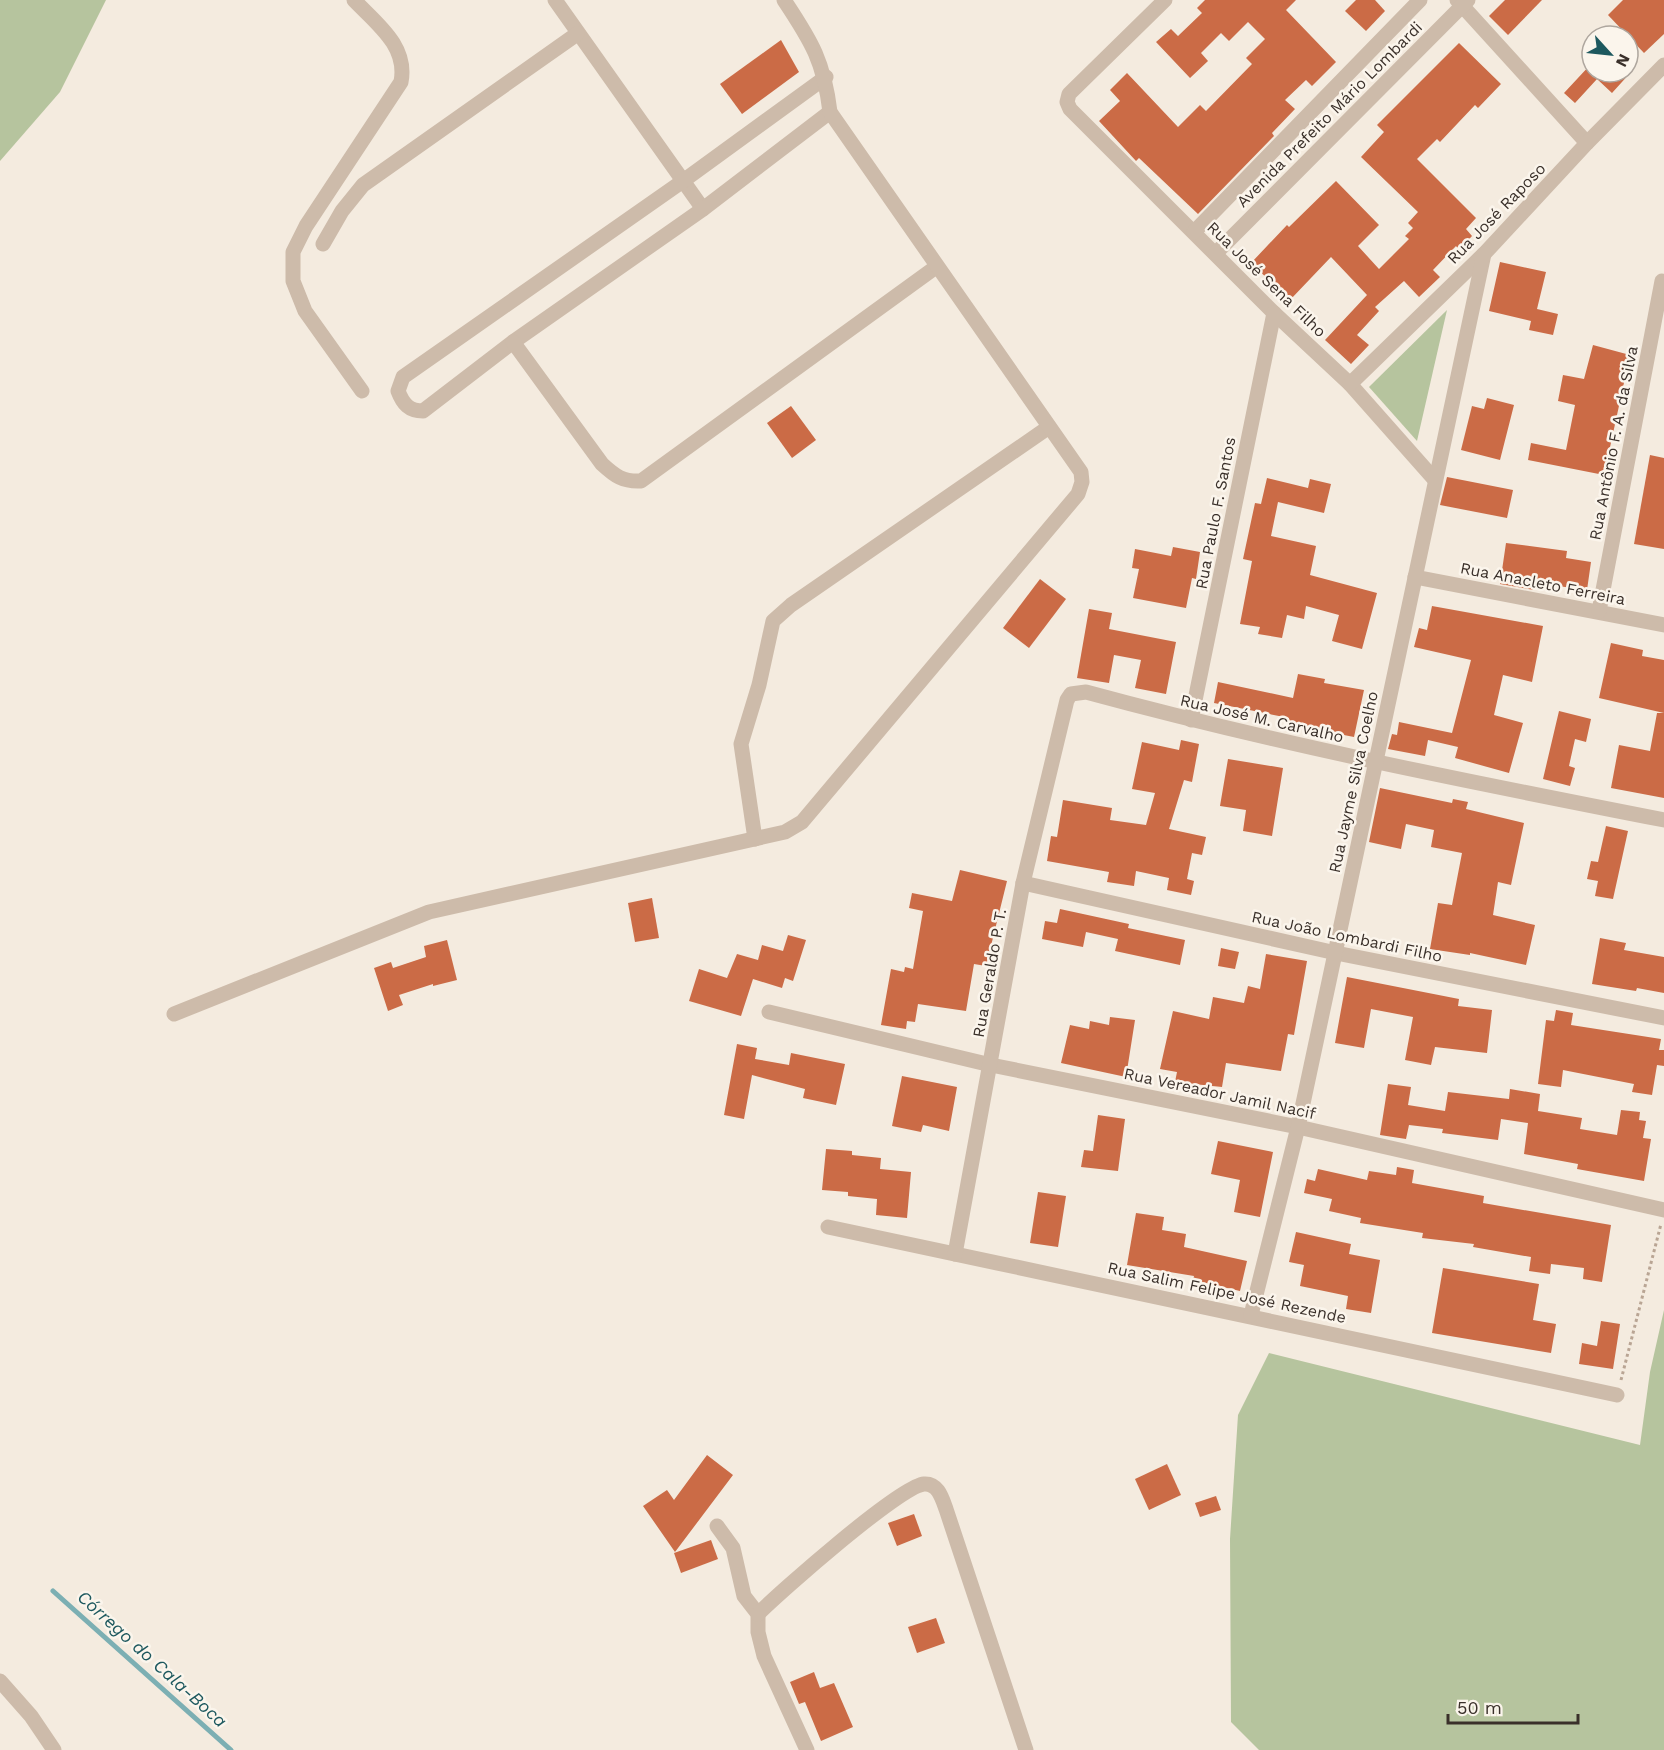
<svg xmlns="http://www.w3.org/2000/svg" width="1664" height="1750" font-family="'Work Sans',sans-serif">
  <rect width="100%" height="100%" fill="#f4ebdf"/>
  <g fill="#b6c49e">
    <polygon points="0,0 106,0 60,92 0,161"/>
    <polygon points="1447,310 1417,441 1369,387"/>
    <polygon points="1664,1310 1664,1750 1259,1750 1231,1722 1230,1539 1238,1415 1269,1353 1640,1445 1650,1372"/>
  </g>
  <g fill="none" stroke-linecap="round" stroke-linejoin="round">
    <polyline stroke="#7cafb3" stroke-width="5" points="53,1591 231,1750"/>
  </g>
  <g fill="#cb6b46">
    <polygon points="1205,0 1296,0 1286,10 1336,62 1312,86 1306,80 1285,100 1295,109 1272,133 1274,136 1198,214 1139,158 1136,161 1099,121 1120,101 1110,90 1127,73 1178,127 1200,105 1206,111 1252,64 1246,58 1265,39 1248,22 1229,41 1221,33 1201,53 1208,61 1190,78 1156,42 1171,29 1178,36 1202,13 1197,8"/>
    <polygon points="1356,0 1375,0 1385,11 1366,31 1345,11"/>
    <polygon points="1505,0 1542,0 1508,35 1489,16"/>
    <polygon points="1623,0 1664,0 1664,34 1644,53 1608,15"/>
    <polygon points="781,40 799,72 742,114 720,84"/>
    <polygon points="1459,43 1501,84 1478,108 1475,105 1440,142 1437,139 1417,159 1476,218 1466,229 1472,236 1459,250 1456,246 1433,270 1440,277 1419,297 1404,281 1375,307 1379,311 1357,335 1369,345 1351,364 1325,340 1367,295 1331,257 1290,300 1251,263 1287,225 1289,227 1336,181 1379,225 1358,246 1379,269 1409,239 1405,236 1413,228 1408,223 1418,212 1361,157 1384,132 1377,125"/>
    <polygon points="1591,64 1592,72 1631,72 1612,93 1597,79 1575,103 1564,93"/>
    <polygon points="1500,262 1546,272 1537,309 1558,314 1553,335 1529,330 1531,321 1489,311"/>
    <polygon points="1593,345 1630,355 1604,475 1528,460 1531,443 1566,450 1575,405 1558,401 1563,375 1584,379"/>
    <polygon points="1487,398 1514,405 1500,460 1461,450 1472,406 1484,409"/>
    <polygon points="791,406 816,440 792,458 767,423"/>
    <polygon points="1650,455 1664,458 1664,549 1634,544"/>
    <polygon points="1447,477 1513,490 1507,518 1440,505"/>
    <polygon points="1267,478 1308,488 1310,479 1331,484 1324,513 1278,502 1271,536 1316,546 1310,575 1377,593 1362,649 1332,641 1339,615 1306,606 1304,619 1287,615 1282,638 1258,634 1260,627 1240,624 1252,561 1243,559 1255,503 1261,504"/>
    <polygon points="1506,543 1567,551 1566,558 1591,562 1587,590 1536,583 1534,590 1500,584"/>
    <polygon points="1173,547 1200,552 1196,579 1192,578 1186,608 1133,598 1139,569 1132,568 1135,549 1171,556"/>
    <polygon points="1040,579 1066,599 1029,648 1003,628"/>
    <polygon points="1432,606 1543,626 1532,682 1503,675 1494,715 1523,723 1509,773 1455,758 1458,747 1428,740 1425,756 1388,749 1392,734 1397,735 1399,722 1452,733 1471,660 1414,647 1419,628 1427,630"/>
    <polygon points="1089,609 1112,613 1109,629 1176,642 1166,694 1135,688 1141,660 1114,655 1109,683 1077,678"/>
    <polygon points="1611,643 1643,650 1642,656 1664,660 1664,713 1599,698"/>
    <polygon points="1298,674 1325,679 1324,683 1364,690 1354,737 1288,724 1289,718 1214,703 1218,682 1293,698"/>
    <polygon points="1559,711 1591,719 1586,742 1575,739 1569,766 1575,768 1570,786 1543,779"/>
    <polygon points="1657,713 1664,713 1664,798 1611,788 1619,745 1650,751"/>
    <polygon points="1181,740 1199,744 1192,782 1184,780 1169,829 1206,837 1202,855 1192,853 1187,879 1194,881 1191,895 1167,890 1169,878 1136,871 1134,886 1107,882 1109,872 1047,861 1051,836 1057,837 1063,800 1112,808 1110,820 1146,825 1155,793 1132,789 1142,742 1179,750"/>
    <polygon points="1228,759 1283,768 1272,836 1243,831 1246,810 1220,806"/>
    <polygon points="1380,788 1452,803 1453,799 1468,802 1466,809 1524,823 1511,885 1498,882 1493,915 1535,925 1526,965 1470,953 1470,955 1430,949 1438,903 1452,905 1462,853 1431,847 1434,830 1406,824 1401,849 1369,842"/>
    <polygon points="1606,826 1628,831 1613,899 1595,896 1598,881 1587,879 1591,861 1598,862"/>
    <polygon points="960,870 1007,881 986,966 974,964 966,1011 918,1004 915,1022 907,1021 906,1029 881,1025 891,969 904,972 905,967 913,969 923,911 909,908 912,893 952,901"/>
    <polygon points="652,898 659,938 635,942 628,903"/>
    <polygon points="1060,909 1129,924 1128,928 1185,940 1180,965 1115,951 1118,939 1086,932 1083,947 1042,939 1045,921 1057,923"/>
    <polygon points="788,935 806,940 793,981 785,978 782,988 753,979 741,1016 689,1001 699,969 727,978 737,954 758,960 762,945 783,951"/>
    <polygon points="1600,938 1626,943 1624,950 1664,957 1664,993 1637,988 1636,991 1592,984"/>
    <polygon points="447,940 457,980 433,986 433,984 399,995 403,1005 388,1011 374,968 391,962 393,968 426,957 424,946"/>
    <polygon points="1221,948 1239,952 1235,969 1218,966"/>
    <polygon points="1266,954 1307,961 1294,1035 1288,1034 1281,1071 1226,1063 1222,1087 1175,1082 1177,1072 1160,1069 1173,1011 1209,1019 1213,997 1244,1003 1248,986 1260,989"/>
    <polygon points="1347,977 1459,999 1458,1006 1492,1010 1487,1053 1435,1047 1431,1065 1405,1060 1413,1017 1371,1009 1364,1048 1335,1043"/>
    <polygon points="1556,1010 1573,1013 1571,1025 1661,1039 1659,1050 1664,1050 1664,1066 1657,1065 1652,1095 1632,1092 1634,1084 1563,1070 1561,1087 1538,1084 1546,1020 1554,1021"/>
    <polygon points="1110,1017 1135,1020 1126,1077 1061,1063 1070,1025 1089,1029 1090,1021 1109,1025"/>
    <polygon points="737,1044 757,1048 755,1059 789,1065 791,1053 845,1064 836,1105 803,1098 805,1089 752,1075 744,1119 724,1115"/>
    <polygon points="902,1076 957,1087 949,1131 923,1125 921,1132 892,1126"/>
    <polygon points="1388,1084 1411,1087 1408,1105 1445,1111 1448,1092 1509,1099 1510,1089 1540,1094 1538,1111 1582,1118 1580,1129 1617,1135 1621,1110 1640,1112 1639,1120 1646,1121 1643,1138 1651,1139 1644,1181 1577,1169 1578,1164 1524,1154 1528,1123 1501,1119 1498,1140 1442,1133 1443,1129 1409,1125 1406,1139 1380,1135"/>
    <polygon points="1098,1115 1125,1119 1118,1171 1081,1167 1084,1150 1093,1151"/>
    <polygon points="1218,1141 1273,1152 1260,1217 1234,1212 1240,1180 1211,1174"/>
    <polygon points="826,1149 852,1151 852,1155 881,1158 880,1169 911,1172 907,1218 876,1215 877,1199 848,1196 848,1192 822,1190"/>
    <polygon points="1397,1167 1414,1170 1412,1183 1484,1196 1483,1203 1611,1225 1602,1282 1583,1279 1584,1268 1551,1264 1550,1274 1529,1271 1531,1257 1473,1247 1474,1244 1422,1238 1423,1233 1360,1223 1361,1218 1329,1211 1332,1199 1304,1193 1307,1179 1315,1181 1318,1169 1367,1180 1369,1171 1396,1175"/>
    <polygon points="1038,1192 1066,1196 1058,1247 1030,1243"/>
    <polygon points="1136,1213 1164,1217 1162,1230 1186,1234 1184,1247 1247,1261 1240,1291 1193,1280 1194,1276 1127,1265"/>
    <polygon points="1296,1232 1351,1244 1349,1254 1380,1260 1371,1313 1346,1309 1348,1296 1300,1286 1304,1265 1289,1262"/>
    <polygon points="1443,1268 1539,1284 1533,1320 1556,1324 1551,1353 1432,1333"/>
    <polygon points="1601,1321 1620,1324 1613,1369 1579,1364 1582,1343 1597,1346"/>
    <polygon points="707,1455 733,1475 675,1552 643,1506 667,1490 674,1500"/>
    <polygon points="1167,1464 1181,1495 1149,1510 1135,1479"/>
    <polygon points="1216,1496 1221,1510 1200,1517 1195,1503"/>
    <polygon points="914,1514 922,1536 897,1546 888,1523"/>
    <polygon points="711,1540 718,1559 681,1573 674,1553"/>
    <polygon points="936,1618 945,1643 917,1653 908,1627"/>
    <polygon points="814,1672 820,1688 834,1683 853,1727 821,1741 805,1702 799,1704 790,1682"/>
  </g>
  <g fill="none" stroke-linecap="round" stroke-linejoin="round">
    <polyline stroke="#b9a594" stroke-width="3" stroke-dasharray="3 3" stroke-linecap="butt" points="1621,1380 1661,1224"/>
    <g stroke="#cdbbaa" stroke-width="15">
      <path d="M354 0C377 24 408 46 401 82L306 226 293 252V281L305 311 362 391"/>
      <polyline points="555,0 703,209"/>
      <polyline points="1165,0 1069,94 1067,102 1070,109 1274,313 1350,384 1435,480"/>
      <polyline points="1457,0 1587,143"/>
      <path d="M826 77 683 181 403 377 398 391C403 404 409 411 423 411L513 342 703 209 830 112"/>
      <polyline points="1194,232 1420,0"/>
      <polyline points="323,244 342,211 363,185 577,34"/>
      <polyline points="1216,253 1468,0"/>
      <path d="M513 342 602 464C615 476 623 482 641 481L936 267"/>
      <polyline points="1350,384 1484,254 1587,143 1664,65"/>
      <polyline points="1415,577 1664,625"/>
      <polyline points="1599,611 1662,281"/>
      <polyline points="1191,720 1274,313"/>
      <polyline points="755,839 741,744 759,685 773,621 791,605 1049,427"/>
      <polyline points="1023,883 1336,953 1664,1018"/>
      <polyline points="769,1012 991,1065 1298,1127 1664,1210"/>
      <path d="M174 1014 429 912 785 832 802 822 1078 494 1082 482 1081 472 830 112C824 62 812 42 784 0"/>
      <polyline points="828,1227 1617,1395"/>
      <path d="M955 1254 1023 883 1067 700 1071 694 1086 692C1277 744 1470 782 1664 820"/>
      <polyline points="1251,1315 1298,1127 1484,254"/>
      <polyline points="717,1526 733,1548 744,1596 758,1614 758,1632 764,1656 807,1750"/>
      <path d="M758 1614C780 1592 900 1486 924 1484 938 1483 942 1498 946 1509L1026 1750"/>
      <polyline points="0,1681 31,1716 54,1750"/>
    </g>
  </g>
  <g text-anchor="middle" stroke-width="5" stroke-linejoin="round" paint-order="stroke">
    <g font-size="16" fill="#3a302a" stroke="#fbf5ec">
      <text transform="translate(1329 114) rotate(-45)" y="6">Avenida Prefeito Mário Lombardi</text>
      <text transform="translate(1496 213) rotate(-46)" y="6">Rua José Raposo</text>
      <text transform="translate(1267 279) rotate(44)" y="6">Rua José Sena Filho</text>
      <text transform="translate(1613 443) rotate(-79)" y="6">Rua Antônio F. A. da Silva</text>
      <text transform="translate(1215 513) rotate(-79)" y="6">Rua Paulo F. Santos</text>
      <text transform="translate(1543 583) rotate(11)" y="6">Rua Anacleto Ferreira</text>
      <text transform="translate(1262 718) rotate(13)" y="6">Rua José M. Carvalho</text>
      <text transform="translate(1353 782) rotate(-78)" y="6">Rua Jayme Silva Coelho</text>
      <text transform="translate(1347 936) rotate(12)" y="6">Rua João Lombardi Filho</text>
      <text transform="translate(989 973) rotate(-80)" y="6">Rua Geraldo P. T.</text>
      <text transform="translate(1220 1093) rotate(12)" y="6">Rua Vereador Jamil Nacif</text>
      <text transform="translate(1227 1292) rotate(12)" y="6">Rua Salim Felipe José Rezende</text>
    </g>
    <g font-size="18" font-style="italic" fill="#1d585e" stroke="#fbf5ec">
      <text transform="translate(152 1659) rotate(42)" y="6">Córrego do Cala-Boca</text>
    </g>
  </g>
  <g transform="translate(1610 54) rotate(117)"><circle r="28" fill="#fbf5ec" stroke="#aea69e" stroke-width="1.5"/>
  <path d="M0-4.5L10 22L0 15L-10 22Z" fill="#1d585e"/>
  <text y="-9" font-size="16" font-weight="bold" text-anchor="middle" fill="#3a302a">N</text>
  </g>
  <path d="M1448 1714v9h130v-9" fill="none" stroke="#3a302a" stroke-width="3"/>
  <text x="1457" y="1714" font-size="18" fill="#3a302a" stroke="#fbf5ec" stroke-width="4.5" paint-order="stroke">50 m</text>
</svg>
